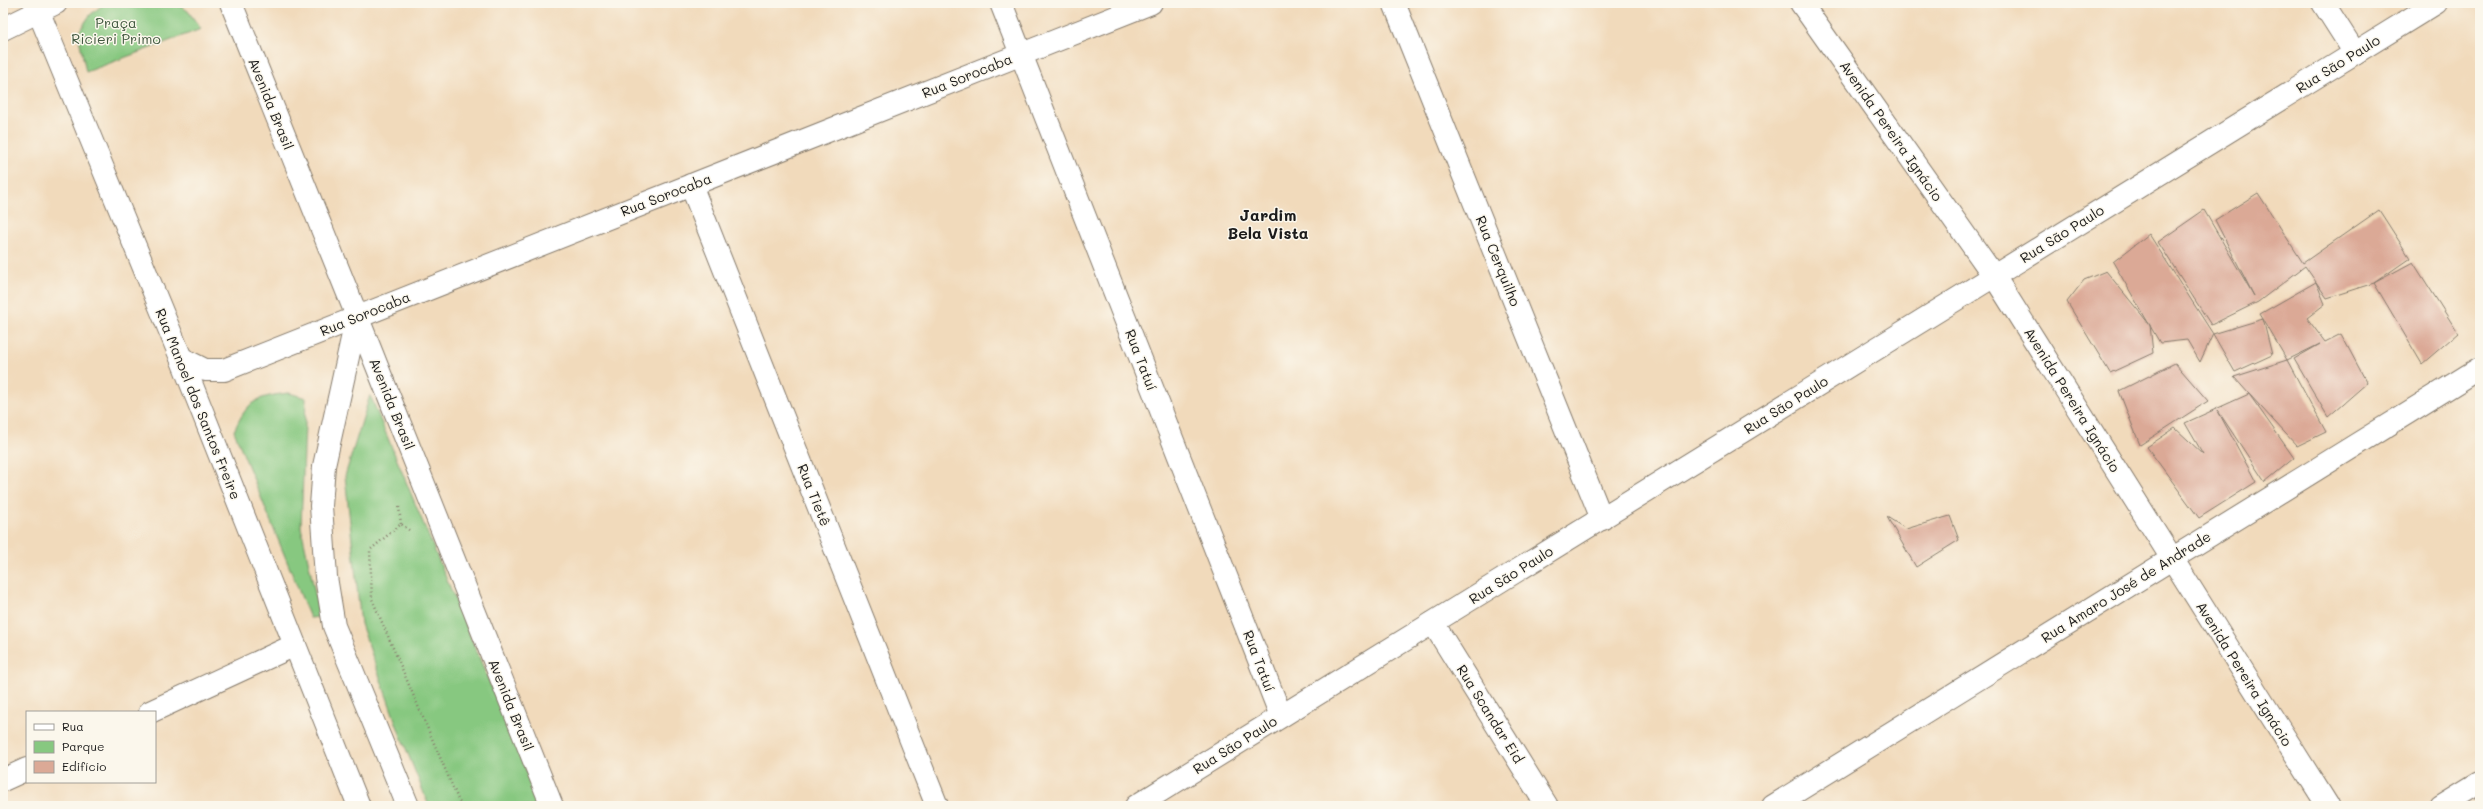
<svg xmlns="http://www.w3.org/2000/svg" width="2483" height="809" font-family="Mali,sans-serif">
  <rect width="100%" height="100%" fill="#fbf7ec"/>
  <filter id="ink" filterUnits="userSpaceOnUse"><feTurbulence type="fractalNoise" baseFrequency=".025" numOctaves="2"/><feDisplacementMap in="SourceGraphic" scale="8" xChannelSelector="R" yChannelSelector="G"/><feConvolveMatrix kernelMatrix="1 2 1 2 8 2 1 2 1" color-interpolation-filters="sRGB"/></filter>
  <filter id="wash" filterUnits="userSpaceOnUse"><feTurbulence type="fractalNoise" baseFrequency=".012" numOctaves="4" result="noise"/><feDisplacementMap in="SourceGraphic" scale="16" xChannelSelector="R" yChannelSelector="G"/><feGaussianBlur stdDeviation="0.9" result="paint"/><feColorMatrix in="noise" values="0 0 0 0 0 0 0 0 0 0 0 0 0 0 0 0 0 1.4 0 .05"/><feComposite in="paint" operator="in"/></filter>
  <g filter="url(#wash)">
    <rect width="100%" height="100%" fill="#f1dabb"/>
    <g fill="#87c880" stroke="#52724e">
      <polygon points="105,3 175,3 188,11 201,29 86,72 78,33 90,15"/>
      <path d="M289 393 306 398 301 527 320 617 310 618 234 431C248 400 256 397 289 393Z"/>
      <polygon points="370,395 541,806 429,806 400,734 361,624 345,476"/>
    </g>
    <g id="blocks">
      <g fill="#dba996">
        <polygon points="2258,193 2303,263 2379,210 2410,258 2374,283 2413,262 2458,333 2422,364 2374,283 2327,298 2316,282 2325,304 2307,318 2325,342 2341,334 2367,383 2328,417 2294,359 2320,344 2287,360 2263,319 2272,355 2235,372 2213,334 2263,319 2260,314 2316,282 2305,266 2258,302 2211,325 2158,242 2204,210 2254,296 2215,220"/>
        <polygon points="2149,234 2213,334 2200,362 2187,340 2160,343 2113,262"/>
        <polygon points="2106,271 2150,325 2153,353 2110,373 2067,302 2084,280"/>
        <polygon points="2287,360 2326,432 2297,446 2249,394 2294,458 2265,482 2218,411 2256,482 2199,518 2147,447 2175,428 2203,454 2185,423 2249,394 2234,377"/>
        <polygon points="2175,363 2208,401 2140,445 2119,391"/>
        <polygon points="1950,516 1959,540 1916,567 1887,517 1906,529"/>
      </g>
    </g>
  </g>
  <g filter="url(#ink)">
    <use href="#blocks" fill-opacity="0" stroke="#867b6c" stroke-width="1"/>
    <g fill="none" stroke-linecap="round" stroke-linejoin="round">
      <g stroke="#867b6c" stroke-width="24">
        <g id="minor">
          <polyline points="1001,3 1281,716"/>
          <polyline points="1394,3 1602,519"/>
          <polyline points="1801,3 1994,276 2328,806"/>
          <polyline points="2323,3 2355,53"/>
          <polyline points="3,29 56,3"/>
          <polyline points="691,185 937,806"/>
          <polyline points="357,316 552,806"/>
          <polyline points="181,358 205,370 224,370 1151,3"/>
          <polyline points="1433,623 1547,806"/>
          <polyline points="150,712 295,645"/>
          <polyline points="3,780 27,769"/>
          <polyline points="1136,806 2436,3"/>
          <polyline points="1773,806 2480,368"/>
          <polyline points="2441,806 2480,782"/>
        </g>
      </g>
      <g stroke="#867b6c" stroke-width="24">
        <g id="major">
          <polyline points="35,3 181,358 359,806"/>
          <polyline points="231,3 357,316 324,466 321,506 326,577 334,626 408,806"/>
        </g>
      </g>
      <g stroke="#867b6c" stroke-width="2.5" stroke-dasharray="1 3" stroke-linecap="butt">
        <polyline points="399,507 401,524"/>
        <polyline points="409,530 401,524 370,550 372,599 461,806"/>
      </g>
      <use href="#minor" stroke="#fff" stroke-width="22"/>
      <use href="#major" stroke="#fff" stroke-width="22"/>
    </g>
  </g>
  <g text-anchor="middle" stroke-width="3" stroke-linejoin="round" paint-order="stroke">
    <g font-size="14" fill="#41583f" stroke="#fbf7ec">
      <text x="116" y="28">Praça<tspan x="116" dy="16">Ricieri Primo</tspan></text>
    </g>
    <g font-size="14" fill="#1c1c1c" stroke="#fbf7ec">
      <text transform="translate(2338 64) rotate(-32)" y="5">Rua São Paulo</text>
      <text transform="translate(967 76) rotate(-22)" y="5">Rua Sorocaba</text>
      <text transform="translate(271 104) rotate(68)" y="5">Avenida Brasil</text>
      <text transform="translate(1891 131) rotate(55)" y="5">Avenida Pereira Ignácio</text>
      <text transform="translate(666 195) rotate(-21)" y="5">Rua Sorocaba</text>
      <text transform="translate(2062 234) rotate(-32)" y="5">Rua São Paulo</text>
      <text transform="translate(1498 261) rotate(68)" y="5">Rua Cerquilho</text>
      <text transform="translate(365 314) rotate(-22)" y="5">Rua Sorocaba</text>
      <text transform="translate(1141 360) rotate(69)" y="5">Rua Tatuí</text>
      <text transform="translate(2072 400) rotate(58)" y="5">Avenida Pereira Ignácio</text>
      <text transform="translate(198 404) rotate(68)" y="5">Rua Manoel dos Santos Freire</text>
      <text transform="translate(392 404) rotate(68)" y="5">Avenida Brasil</text>
      <text transform="translate(1786 405) rotate(-32)" y="5">Rua São Paulo</text>
      <text transform="translate(814 495) rotate(68)" y="5">Rua Tietê</text>
      <text transform="translate(1511 575) rotate(-32)" y="5">Rua São Paulo</text>
      <text transform="translate(2126 587) rotate(-32)" y="5">Rua Amaro José de Andrade</text>
      <text transform="translate(1259 661) rotate(69)" y="5">Rua Tatuí</text>
      <text transform="translate(2244 674) rotate(58)" y="5">Avenida Pereira Ignácio</text>
      <text transform="translate(511 705) rotate(68)" y="5">Avenida Brasil</text>
      <text transform="translate(1490 714) rotate(58)" y="5">Rua Scandar Eid</text>
      <text transform="translate(1235 745) rotate(-32)" y="5">Rua São Paulo</text>
    </g>
    <g font-size="16" font-weight="bold" fill="#1c1c1c" stroke="#fbf7ec">
      <text x="1268" y="221">Jardim<tspan x="1268" dy="18">Bela Vista</tspan></text>
    </g>
  </g>
  <rect width="2483" height="809" fill="none" stroke="#fbf7ec" stroke-width="16"/>
  <rect x="26" y="711" width="130" height="72" fill="#fbf7ec" stroke="#a29f99"/>
  <rect x="34" y="724" width="20" height="6" fill="#ffffff" stroke="#a29f99"/>
  <text x="62" y="731" font-size="12" fill="#1c1c1c">Rua</text>
  <rect x="34" y="741" width="20" height="12" fill="#87c880" stroke="#a29f99"/>
  <text x="62" y="751" font-size="12" fill="#1c1c1c">Parque</text>
  <rect x="34" y="761" width="20" height="12" fill="#dba996" stroke="#a29f99"/>
  <text x="62" y="771" font-size="12" fill="#1c1c1c">Edifício</text>
</svg>
